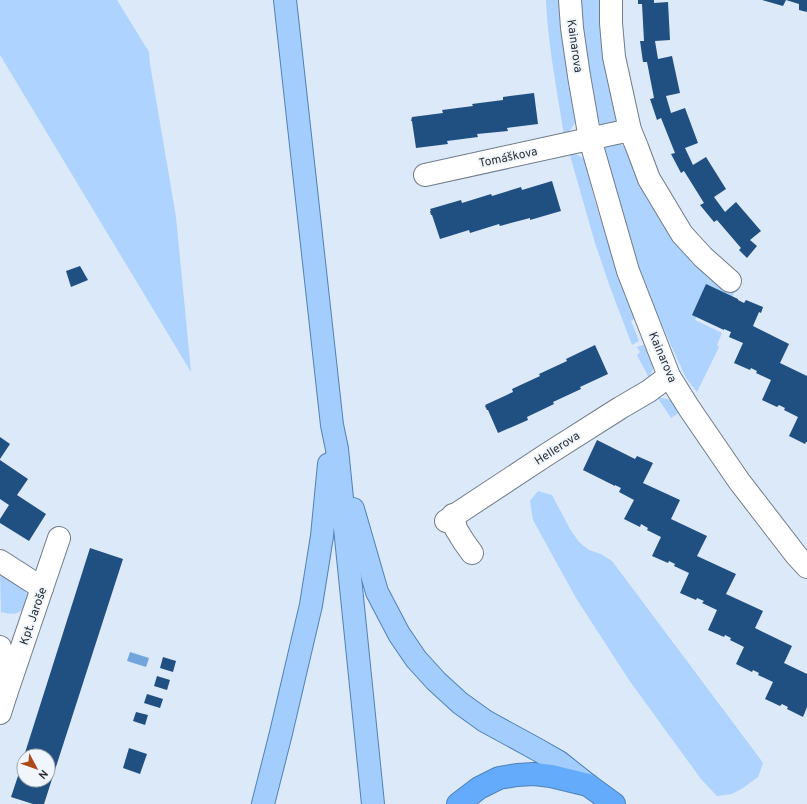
<svg xmlns="http://www.w3.org/2000/svg" width="807" height="804" font-family="Overpass,sans-serif">
  <rect width="100%" height="100%" fill="#dce9f9"/>
  <g fill="#add3fe">
    <polygon points="0,0 117,0 149,52 150,64 176,217 191,372 0,55"/>
    <path d="M546 0H559L562 33 576 119C574 126 570 131 564 135 557 90 548 46 546 0Z"/>
    <polygon points="579,0 603,0 616,118 614,123 610,126 601,125 598,120 592,96"/>
    <polygon points="615,143 621,144 627,149 707,270 734,292 732,300 709,289 695,320 722,333 717,345 719,347 697,392 686,378 643,284 628,240 605,153 605,149 609,144"/>
    <polygon points="569,152 580,156 584,159 594,198 607,240 636,318 631,321 639,341 632,345 610,287 595,243"/>
    <polygon points="646,344 651,358 653,369 649,378 637,355 640,352 637,347"/>
    <polygon points="657,397 672,400 683,410 671,418"/>
    <polygon points="538,491 552,495 570,529 579,542 589,550 601,554 612,561 758,756 763,763 758,777 743,788 732,794 717,796 701,779 629,680 576,598 533,520 530,501"/>
    <path d="M0 570 21 587 29 597 27 607C16 615 14 615 1 612Z"/>
  </g>
  <polygon fill="#73a5dd" points="130,652 149,658 146,667 127,661"/>
  <g fill="#204f81">
    <polygon points="638,0 654,0 654,3 668,2 670,40 655,41 658,59 672,56 680,93 666,96 671,113 685,108 698,143 685,148 693,165 706,157 726,189 714,197 725,212 736,202 761,231 750,240 757,246 747,258 739,250 741,248 717,220 714,222 700,205 704,203 684,171 681,173 671,154 675,153 661,118 657,120 650,99 654,98 647,62 643,62 640,41 644,41 642,4 638,4"/>
    <polygon points="762,0 786,0 783,6"/>
    <polygon points="786,0 807,0 807,12 799,10 799,4"/>
    <polygon points="534,93 538,124 507,128 508,131 477,134 478,137 447,141 448,144 416,148 412,121 411,121 412,117 443,113 442,110 473,106 472,104 503,100 503,97"/>
    <polygon points="552,181 561,211 530,220 530,218 500,226 499,224 470,233 469,230 440,239 432,215 431,215 430,211 431,211 430,209 461,200 462,203 491,194 492,196 521,187 522,190"/>
    <polygon points="80,266 88,280 71,287 66,271"/>
    <polygon points="706,284 738,299 738,300 744,303 746,300 763,307 761,313 759,312 753,326 789,344 780,363 807,376 807,442 806,442 805,444 789,436 798,417 784,410 785,408 779,405 777,407 762,400 771,380 756,373 757,371 751,368 750,370 734,363 743,343 729,337 731,332 724,329 724,330 692,315"/>
    <polygon points="595,345 608,374 580,387 581,389 553,402 554,404 527,417 528,420 498,433 488,410 487,410 485,406 486,406 485,405 513,392 512,389 540,376 539,374 567,361 566,359"/>
    <polygon points="0,437 10,444 0,459"/>
    <polygon points="597,440 635,459 637,456 653,463 643,483 680,500 671,519 707,536 697,556 736,574 726,594 763,611 755,628 792,646 784,663 807,674 807,707 803,717 787,709 788,707 782,704 780,706 765,699 773,682 758,675 759,673 753,670 752,672 736,664 744,647 730,640 731,638 725,635 724,637 708,630 717,610 702,603 704,601 697,598 696,600 680,593 689,573 674,566 675,564 669,561 668,563 652,556 661,537 647,530 648,528 641,524 640,527 624,519 634,500 619,492 621,488 615,485 615,486 583,470"/>
    <polygon points="0,460 28,479 17,495 46,514 29,541 0,523 0,519 9,505 0,499"/>
    <polygon points="90,548 123,559 44,804 33,804 11,797 24,758 24,780 48,780 48,756 24,756"/>
    <polygon points="163,657 176,661 173,672 160,668"/>
    <polygon points="157,676 170,680 167,690 154,686"/>
    <polygon points="147,694 163,699 160,708 144,703"/>
    <polygon points="136,712 148,715 145,725 133,721"/>
    <polygon points="129,748 147,754 140,774 123,768"/>
  </g>
  <g fill="none" stroke-linecap="round" stroke-linejoin="round">
    <g stroke="#6f7b89" stroke-width="24">
      <g id="minor">
        <polyline points="570,0 572,28 579,76 590,139 628,271 669,376 689,408 739,481 796,555 807,567"/>
        <polyline points="611,0 611,23 614,57 630,130 637,147 649,179 682,234 703,257 730,281"/>
        <polyline points="425,175 630,130"/>
        <polyline points="453,515 456,529 464,542 472,553"/>
        <polyline points="446,521 546,455 620,408 649,391 669,376"/>
        <polyline points="0,561 42,588"/>
        <polyline points="0,647 6,694 0,713"/>
        <polyline points="6,694 59,538"/>
      </g>
    </g>
    <g stroke="#5081b6" stroke-width="24">
      <g id="major">
        <polyline points="285,0 332,425 337,449 373,804"/>
        <polyline points="353,509 377,592 399,634 416,659 436,681 460,703 485,721 538,750 559,762 588,785"/>
        <polyline points="263,804 281,733 311,605 322,536 329,464"/>
      </g>
    </g>
    <g stroke="#5081b6" stroke-width="24">
      <polyline id="highway" points="458,804 479,788 499,778 517,775 534,774 551,776 588,785 614,804"/>
    </g>
    <use href="#minor" stroke="#fff" stroke-width="22"/>
    <use href="#major" stroke="#a2cdfd" stroke-width="22"/>
    <use href="#highway" stroke="#64acfb" stroke-width="22"/>
  </g>
  <g text-anchor="middle" stroke-width="4" stroke-linejoin="round" paint-order="stroke">
    <g font-size="12" fill="#2a3036" stroke="#f0f6fc">
      <text transform="translate(575 46) rotate(82)" y="4">Kainarova</text>
      <text transform="translate(508 157) rotate(-12)" y="4">Tomáškova</text>
      <text transform="translate(663 357) rotate(67)" y="4">Kainarova</text>
      <text transform="translate(557 448) rotate(-33)" y="4">Hellerova</text>
      <text transform="translate(33 616) rotate(-71)" y="4">Kpt. Jaroše</text>
    </g>
  </g>
  <g transform="translate(36 768) rotate(131)"><circle r="19" fill="#f0f6fc" stroke="#a1a7ad"/>
  <path d="M0-3L7 15L0 10L-7 15Z" fill="#ae491a"/>
  <text y="-6" font-size="11" font-weight="bold" text-anchor="middle" fill="#2a3036">N</text>
  </g>
</svg>
